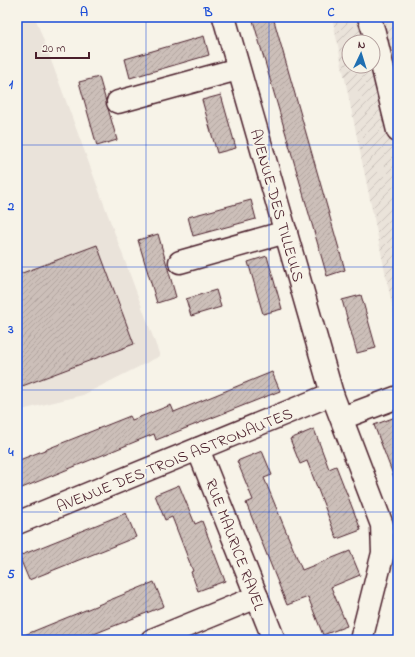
<svg xmlns="http://www.w3.org/2000/svg" width="415" height="657" font-family="'Indie Flower',sans-serif">
  <defs>
    <pattern id="industrial-furrows" width="10" height="10" patternUnits="userSpaceOnUse"><rect width="10" height="10" fill="#eae3da"/><path d="M-1 1l2-2M0 10L10 0M9 11l2-2" fill="none" stroke="#cac2bb"/></pattern>
    <pattern id="building-hatch" width="6" height="6" patternUnits="userSpaceOnUse"><rect width="6" height="6" fill="#ccbfb9"/><path d="M-1 1l2-2M0 6l6-6M5 7l2-2" fill="none" stroke="#b1a49f"/></pattern>
  </defs>
  <rect width="100%" height="100%" fill="#f7f3e8"/>
  <filter id="ink" filterUnits="userSpaceOnUse"><feTurbulence type="fractalNoise" baseFrequency=".025" numOctaves="2"/><feDisplacementMap in="SourceGraphic" scale="8" xChannelSelector="R" yChannelSelector="G"/><feConvolveMatrix kernelMatrix="1 2 1 2 8 2 1 2 1" color-interpolation-filters="sRGB"/></filter>
  <g filter="url(#ink)">
    <polygon fill="#eae3da" points="17,17 35,17 160,356 83,395 17,411"/>
    <path fill="url(#industrial-furrows)" fill-rule="evenodd" d="M332 17H398V329H397ZM349 42H373V66H349Z"/>
    <g fill="url(#building-hatch)" stroke="#4a1f2b">
      <polygon points="252,17 273,17 345,270 327,276"/>
      <polygon points="204,36 209,55 130,78 125,59"/>
      <polygon points="99,77 117,140 97,146 79,82"/>
      <polygon points="221,95 236,148 217,153 202,100"/>
      <polygon points="251,200 256,219 193,236 188,217"/>
      <polygon points="158,234 176,297 157,303 138,240"/>
      <polygon points="97,245 134,344 17,388 17,275"/>
      <polygon points="267,256 282,309 263,314 248,262"/>
      <polygon points="216,290 221,307 191,316 186,299"/>
      <polygon points="361,295 376,348 357,353 342,300"/>
      <polygon points="272,372 280,391 156,440 154,434 17,490 17,461 130,416 132,420 171,405 174,412"/>
      <polygon points="398,416 398,484 397,485 374,425"/>
      <polygon points="314,429 329,469 336,466 361,530 337,539 307,461 300,464 290,439"/>
      <polygon points="262,451 272,475 264,478 302,570 350,551 360,575 331,587 347,626 323,635 308,597 287,605 246,503 253,500 237,461"/>
      <polygon points="179,485 195,524 202,521 225,581 198,591 191,572 193,571 172,517 165,520 155,495"/>
      <polygon points="126,513 136,537 29,580 19,556"/>
      <polygon points="154,582 164,606 79,640 17,640 17,638"/>
    </g>
    <g fill="none" stroke-linecap="round" stroke-linejoin="round">
      <g stroke="#4a1f2b" stroke-width="25">
        <g id="minor">
          <polyline points="224,17 332,394 382,525 383,553 361,640"/>
          <polyline points="369,17 374,32 398,131"/>
          <polyline points="118,102 238,69"/>
          <polyline points="180,262 286,232"/>
          <polyline points="342,418 398,397"/>
          <polyline points="198,449 274,640"/>
          <polyline points="17,523 332,394"/>
          <polyline points="152,640 257,597"/>
        </g>
      </g>
      <use href="#minor" stroke="#f7f3e8" stroke-width="22"/>
    </g>
  </g>
  <path fill="none" stroke="#1d4ed8" stroke-width="1" stroke-opacity="0.55" d="M146 17V640M269 17V640M17 145H398M17 267H398M17 390H398M17 512H398"/>
  <g text-anchor="middle" stroke-width="4" stroke-linejoin="round" paint-order="stroke">
    <g font-size="16" fill="#4a1f2b" stroke="#f7f3e8">
      <text transform="translate(278 205) rotate(74)" y="6">AVENUE DES TILLEULS</text>
      <text transform="translate(174 459) rotate(-22)" y="6">AVENUE DES TROIS ASTRONAUTES</text>
      <text transform="translate(236 544) rotate(69)" y="6">RUE MAURICE RAVEL</text>
    </g>
  </g>
  <rect width="415" height="657" fill="none" stroke="#f7f3e8" stroke-width="44"/>
  <g transform="translate(361 54) rotate(4)"><circle r="19" fill="#f7f3e8" stroke="#b29e9c"/>
  <path d="M0-3L7 15L0 10L-7 15Z" fill="#1f6fb2"/>
  <text y="-6" font-size="11" font-weight="bold" text-anchor="middle" fill="#4a1f2b">N</text>
  </g>
  <path d="M36 52v6h53v-6" fill="none" stroke="#4a1f2b" stroke-width="2"/>
  <text x="42" y="52" font-size="12" fill="#4a1f2b" stroke="#f7f3e8" stroke-width="3" paint-order="stroke">20 m</text>
  <rect x="22" y="22" width="371" height="613" fill="none" stroke="#1d4ed8" stroke-width="1.5"/>
  <g font-size="13" text-anchor="middle" font-weight="bold" fill="#1d4ed8">
    <text x="84" y="16">A</text>
    <text x="208" y="16">B</text>
    <text x="331" y="16">C</text>
    <text x="11" y="88">1</text>
    <text x="11" y="210">2</text>
    <text x="11" y="333">3</text>
    <text x="11" y="456">4</text>
    <text x="11" y="578">5</text>
  </g>
</svg>
